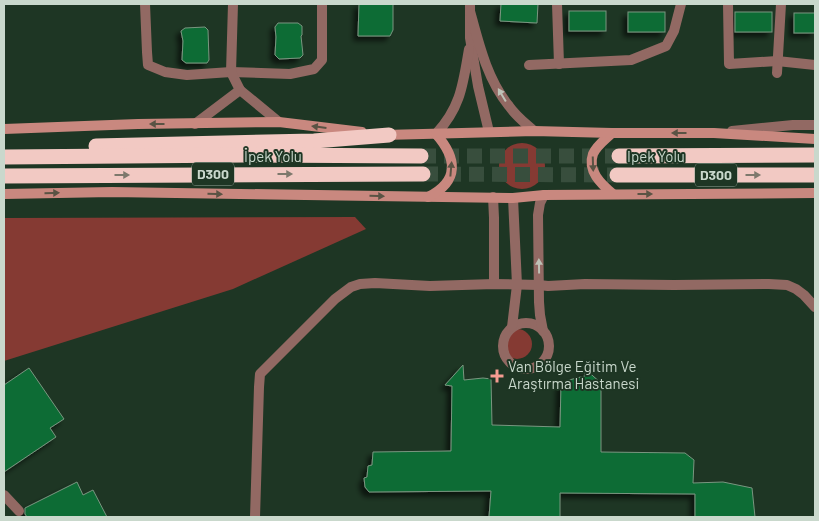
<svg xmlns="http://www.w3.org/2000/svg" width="819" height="521" font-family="Barlow,sans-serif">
  <defs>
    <filter id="shadow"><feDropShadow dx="-4.5" dy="4.5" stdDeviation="2.5" flood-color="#0009"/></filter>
  </defs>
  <rect width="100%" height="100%" fill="#1e3624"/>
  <g fill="#853a33">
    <circle cx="522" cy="166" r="23"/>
    <polygon points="355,217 366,229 233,289 4,361 4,218"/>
    <circle cx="517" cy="344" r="15"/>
  </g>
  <g fill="#0b6c35" stroke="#7a9680" filter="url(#shadow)">
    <polygon points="359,4 393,4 393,30 390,36 358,36"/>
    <polygon points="501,4 538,4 537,23 500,21"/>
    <rect x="569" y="11" width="37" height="20"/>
    <rect x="628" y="12" width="37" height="20"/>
    <rect x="735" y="12" width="37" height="20"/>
    <rect x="794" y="13" width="21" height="20"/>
    <polygon points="278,23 298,23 302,26 302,35 301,36 303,55 300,58 279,59 275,55 276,37 275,27"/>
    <polygon points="205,27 208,30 209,60 207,63 186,63 182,60 183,41 181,31 185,28"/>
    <polygon points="463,365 464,380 483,378 491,379 492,425 560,427 561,385 565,381 585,376 585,369 601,383 601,452 685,453 694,460 693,483 723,482 752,488 755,517 695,517 695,494 560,493 560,517 489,517 491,491 369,492 365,487 364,478 367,477 368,466 372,465 373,452 451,451 452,386 445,385"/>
    <polygon points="29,368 64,419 50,428 56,437 4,472 4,385"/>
    <polygon points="77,482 83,495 93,490 107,517 27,517 25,514 25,508"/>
  </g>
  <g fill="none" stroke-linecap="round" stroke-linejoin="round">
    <g stroke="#384e3d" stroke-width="15" stroke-dasharray="15 8" stroke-linecap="butt">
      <polyline points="421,156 619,156"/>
      <polyline points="423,174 617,175"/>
    </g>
    <g stroke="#926963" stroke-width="10">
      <polyline points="145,4 147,52 148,65 165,72 187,75 231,72 290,74 314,69 322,60 322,4"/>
      <polyline points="233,4 231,72 240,90"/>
      <polyline points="470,4 470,38 478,86 489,132"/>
      <polyline points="557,4 559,64"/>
      <polyline points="728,4 729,64 777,61 815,65"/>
      <path d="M470 11C479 44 487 79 509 106 516 116 525 123 534 131"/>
      <polyline points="529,65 631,60 666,46 674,31 681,4"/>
      <polyline points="777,73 781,4"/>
      <polyline points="195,124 240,90 279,122"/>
      <polyline points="732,131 793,125 815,125"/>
      <path d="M436 134C461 107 463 84 469 49"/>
      <polyline points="493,197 494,218 494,284"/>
      <circle cx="526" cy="346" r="23"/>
      <polyline points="512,327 517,285 513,198"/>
      <polyline points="543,331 540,315 539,302 538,215 540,203 544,195"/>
      <polyline points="4,495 19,511"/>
      <polyline points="255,517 259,387 260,374 335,299 351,287 360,284 375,283 430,286 494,284 539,285 548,286 585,284 674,285 769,284 787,285 796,289 804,295 815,307"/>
    </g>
    <g stroke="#c9887f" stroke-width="10">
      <polyline points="4,129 138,124 279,122 362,132"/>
      <path d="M612 133C606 139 597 145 593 154 587 171 601 184 613 194"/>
      <polyline points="384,135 534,131 612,133 714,133 815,139"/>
      <polyline points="4,194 112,192 513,198 544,195 815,193"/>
      <path d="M428 197C460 181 457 158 436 134"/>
    </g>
    <g stroke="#f2c9c3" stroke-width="15">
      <polyline points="96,146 314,141 389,135"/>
      <polyline points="619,156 815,155"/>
      <polyline points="4,157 244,155 421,156"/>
      <polyline points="617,175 815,175"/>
      <polyline points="4,176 423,174"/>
    </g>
  </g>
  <defs><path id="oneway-solid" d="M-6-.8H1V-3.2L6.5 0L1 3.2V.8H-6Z" transform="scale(1.25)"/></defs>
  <g fill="#bec2b7">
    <use href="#oneway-solid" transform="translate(502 95) rotate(-121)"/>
    <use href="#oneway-solid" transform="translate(539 266) rotate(-91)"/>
  </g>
  <g fill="#5a5344">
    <use href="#oneway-solid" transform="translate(157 124) rotate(180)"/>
    <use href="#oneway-solid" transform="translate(319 127) rotate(-173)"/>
    <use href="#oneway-solid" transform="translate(679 133) rotate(180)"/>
    <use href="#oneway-solid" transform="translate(593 164) rotate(88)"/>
    <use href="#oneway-solid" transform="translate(451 169) rotate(-85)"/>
    <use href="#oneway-solid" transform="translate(52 193) rotate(-1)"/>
    <use href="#oneway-solid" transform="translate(215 194) rotate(1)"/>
    <use href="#oneway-solid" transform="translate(645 194)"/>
    <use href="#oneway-solid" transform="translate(377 196) rotate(1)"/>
  </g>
  <g fill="#7d786c">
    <use href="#oneway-solid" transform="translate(285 174)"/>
    <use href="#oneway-solid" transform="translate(122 175)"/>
    <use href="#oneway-solid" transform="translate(753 175)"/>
  </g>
  <path fill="#f59c91" stroke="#1e3624" stroke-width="2" d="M494.5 368.5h5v5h5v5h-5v5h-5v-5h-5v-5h5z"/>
  <g text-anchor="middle" stroke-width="4" stroke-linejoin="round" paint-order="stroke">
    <g fill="#1e3624" stroke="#96a79a" stroke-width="1">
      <rect x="192" y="162.5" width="42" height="23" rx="4"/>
      <rect x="695" y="163.5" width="42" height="23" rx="4"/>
    </g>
    <g font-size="14" font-weight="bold" fill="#c9d8cc">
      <text x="213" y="179">D300</text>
      <text x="716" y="180">D300</text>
    </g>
    <g font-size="15" fill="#c9d8cc" stroke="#1e3624">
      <text x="273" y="162">İpek Yolu</text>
      <text x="656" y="162">Ipek Yolu</text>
    </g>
    <g font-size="15" fill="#c9d8cc" stroke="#1e3624" text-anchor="start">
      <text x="508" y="372">Van Bölge Eğitim Ve<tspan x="508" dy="17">Araştırma Hastanesi</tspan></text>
    </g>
  </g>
  <rect width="819" height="521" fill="none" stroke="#c9d8cc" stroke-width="10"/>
</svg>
